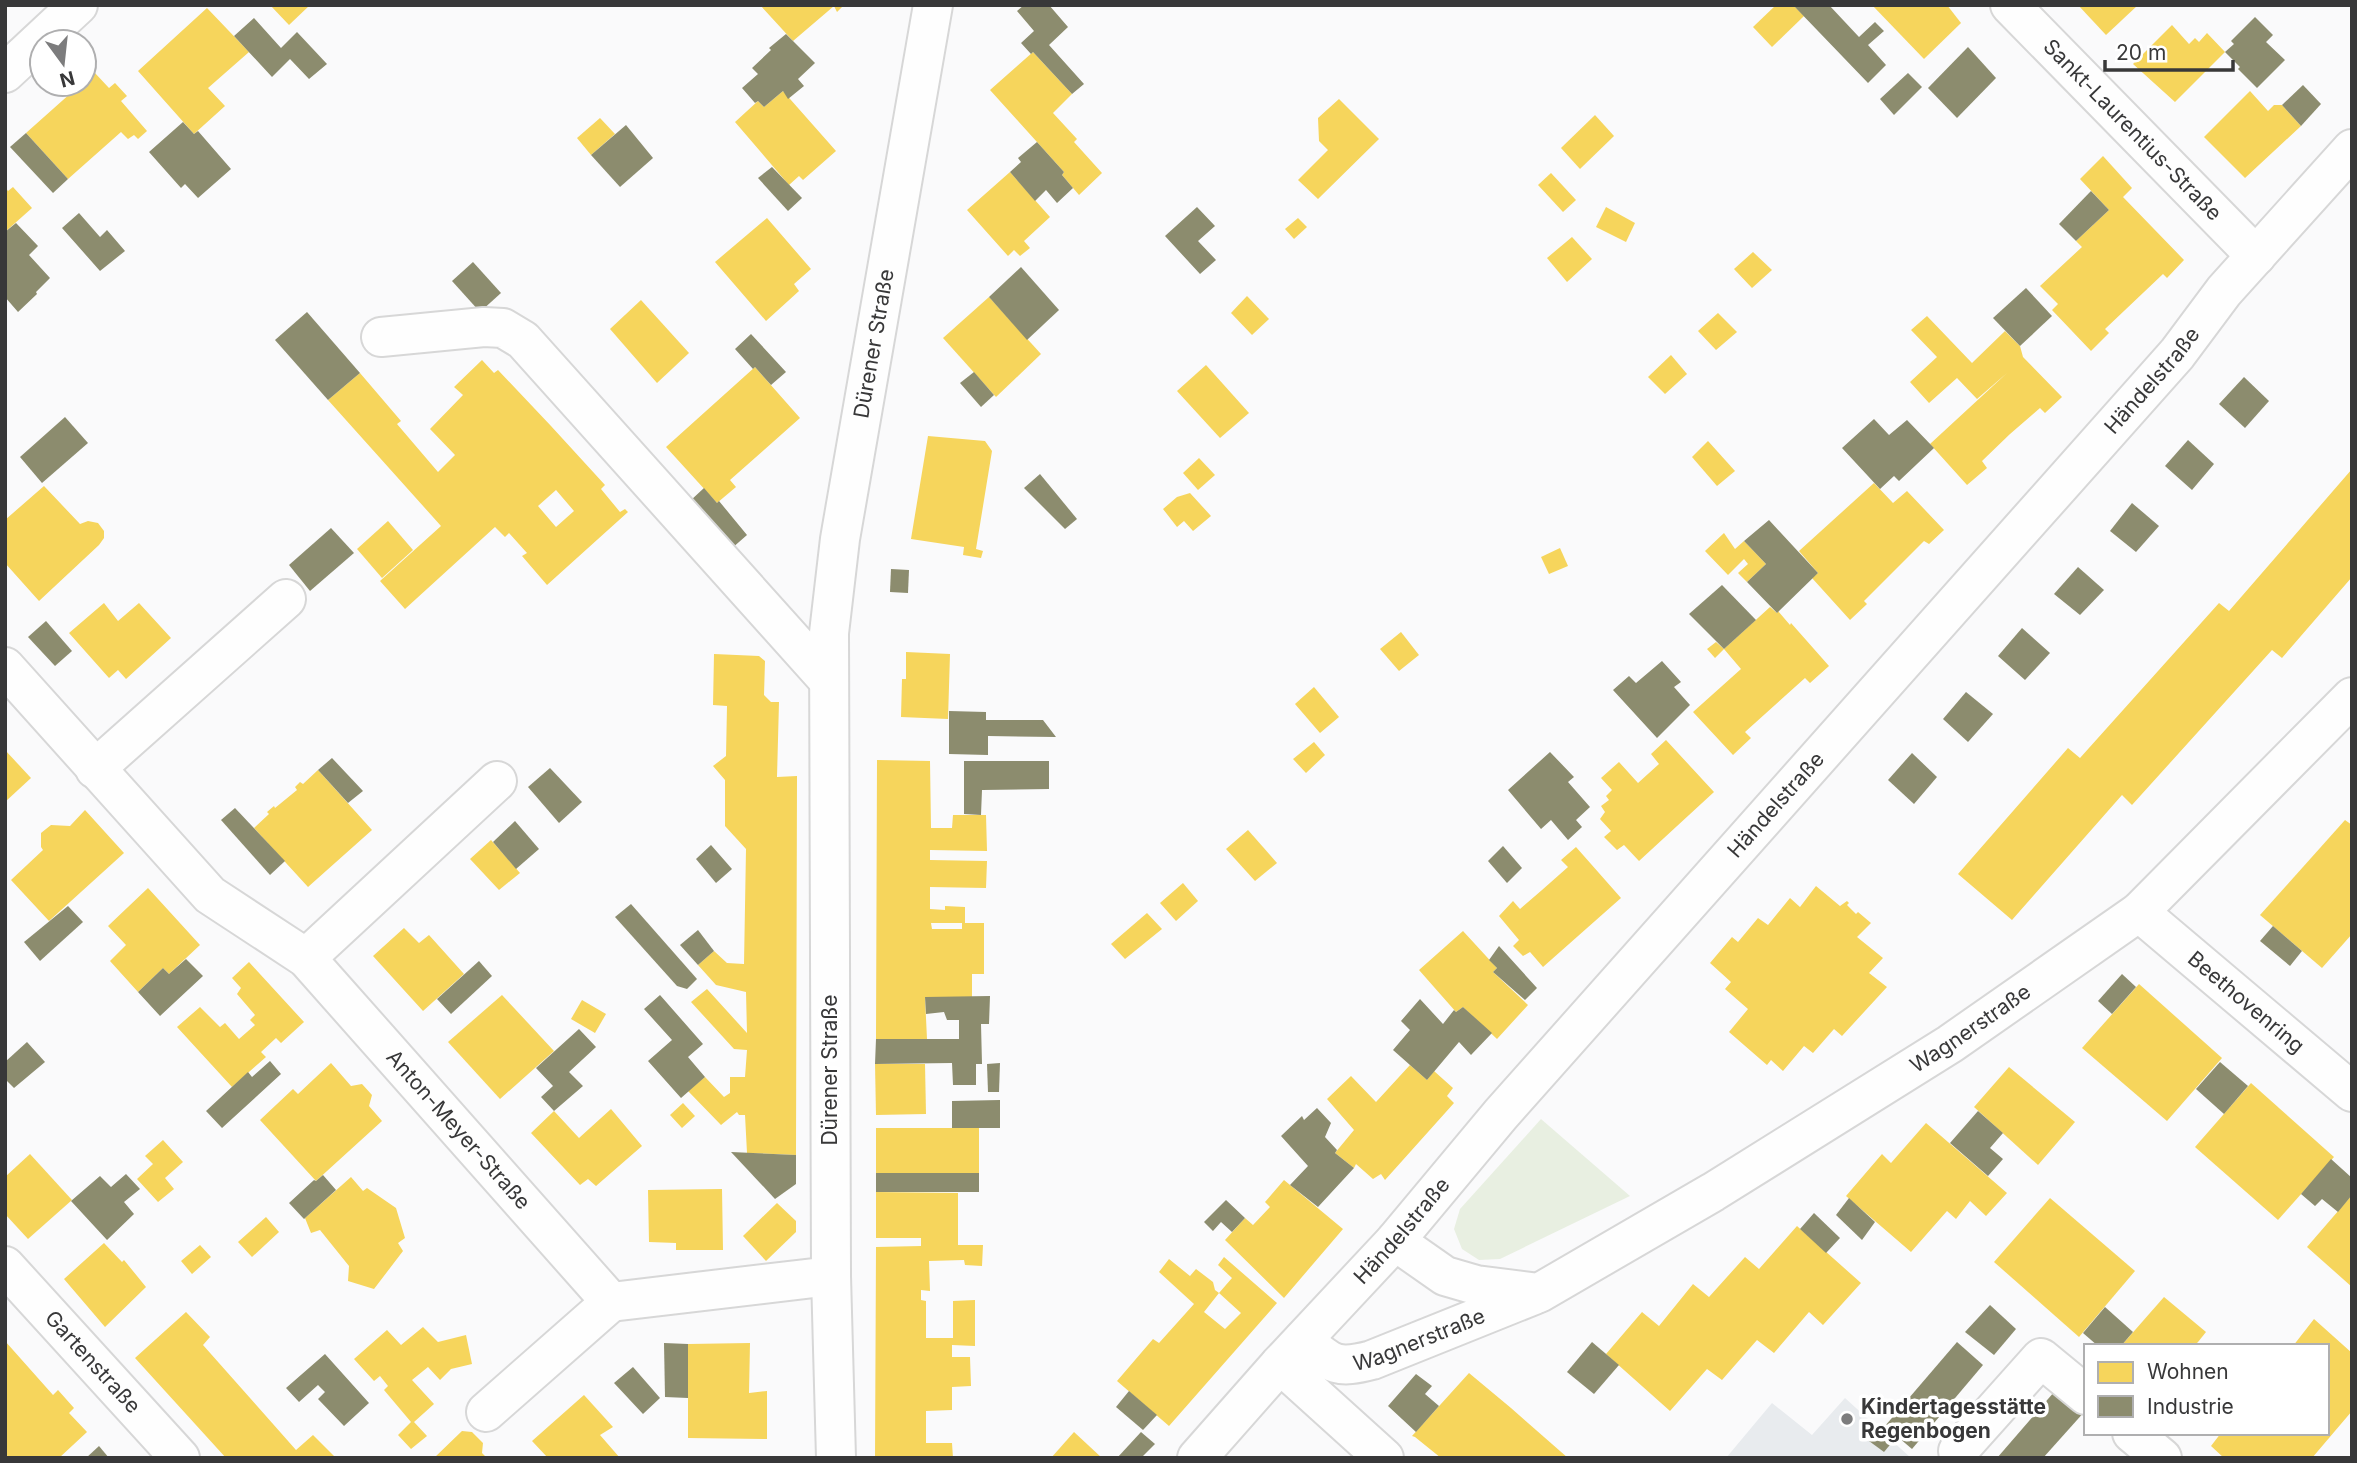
<svg xmlns="http://www.w3.org/2000/svg" width="2357" height="1463" font-family="Inter,sans-serif">
  <rect width="100%" height="100%" fill="#fafafb"/>
  <polygon fill="#e8ebee" points="1845,1398 1911,1458 1726,1458 1772,1403 1812,1435"/>
  <polygon fill="#e8efe1" points="1541,1119 1630,1196 1500,1259 1479,1260 1462,1249 1454,1229 1460,1209"/>
  <g fill="#f6d55c" fill-rule="evenodd">
    <polygon points="270,5 310,5 289,25"/>
    <polygon points="760,5 844,5 837,12 834,6 793,41"/>
    <polygon points="1776,5 1793,5 1804,16 1772,47 1753,27"/>
    <polygon points="1872,5 1947,5 1961,23 1924,59"/>
    <polygon points="2078,5 2138,5 2106,35"/>
    <polygon points="207,8 249,52 208,88 225,106 194,134 138,71"/>
    <polygon points="2172,25 2189,44 2195,38 2199,42 2207,33 2225,52 2175,102 2133,64"/>
    <polygon points="1033,52 1072,94 1053,113 1077,139 1074,142 1102,173 1079,195 1062,175 1064,172 990,90"/>
    <polygon points="94,72 109,88 115,83 127,96 121,101 147,131 138,139 134,135 128,139 121,132 68,179 26,133 81,84 84,84 84,81"/>
    <polygon points="783,91 836,151 803,180 799,176 789,185 735,122 758,101 764,107"/>
    <polygon points="2250,91 2268,111 2274,105 2282,105 2301,126 2245,178 2204,137"/>
    <polygon points="1339,99 1379,139 1318,199 1298,180 1328,150 1319,141 1318,118"/>
    <polygon points="1595,115 1614,136 1580,169 1561,148"/>
    <polygon points="600,118 615,134 591,155 577,138"/>
    <polygon points="2103,156 2132,188 2123,197 2184,260 2167,278 2163,274 2105,329 2109,333 2091,351 2052,310 2058,304 2040,286 2082,247 2076,241 2109,210 2080,179"/>
    <polygon points="1010,172 1050,217 1024,241 1030,248 1020,256 1014,250 1008,256 967,210"/>
    <polygon points="1551,173 1576,200 1563,212 1538,185"/>
    <polygon points="5,187 8,191 13,187 32,208 5,232"/>
    <polygon points="1606,207 1635,223 1626,242 1596,227"/>
    <polygon points="767,218 811,269 794,284 799,291 766,321 715,262"/>
    <polygon points="1298,218 1307,227 1294,239 1285,229"/>
    <polygon points="1572,237 1592,259 1567,282 1547,258"/>
    <polygon points="1753,252 1772,270 1752,288 1734,269"/>
    <polygon points="1247,296 1269,319 1252,335 1231,313"/>
    <polygon points="989,297 1041,354 996,397 943,338"/>
    <polygon points="641,300 689,353 657,383 610,329"/>
    <polygon points="1718,313 1737,332 1716,350 1698,331"/>
    <polygon points="1927,316 1972,363 2005,331 2020,346 2023,357 2062,397 2045,413 2040,408 2010,434 1982,461 1987,468 1967,485 1930,444 2007,373 1977,399 1957,378 1929,403 1910,382 1937,357 1911,330"/>
    <polygon points="1671,355 1687,374 1665,394 1648,377"/>
    <path d="M482 360 494 373 498 370 551 426 605 485 601 489 620 512 625 509 628 512 547 585 522 556 527 553 509 533 505 537 495 527 405 609 380 581 441 526 328 400 360 373 401 421 397 424 438 472 455 455 430 429 463 395 454 387ZM556 490 574 511 556 527 538 506Z"/>
    <polygon points="1206,365 1249,413 1220,438 1177,391"/>
    <polygon points="755,367 800,418 730,480 736,487 717,503 666,447"/>
    <polygon points="928,436 985,441 992,451 976,549 983,551 981,558 963,555 964,547 911,539"/>
    <polygon points="1708,441 1735,471 1717,486 1692,457"/>
    <polygon points="1199,458 1215,475 1198,490 1183,473"/>
    <polygon points="2352,469 2352,577 2282,658 2272,650 2132,805 2122,795 2012,920 1958,874 2068,748 2080,758 2219,603 2229,611"/>
    <polygon points="1874,483 1893,503 1907,491 1944,530 1929,544 1924,541 1864,601 1867,604 1850,620 1812,578 1818,573 1799,551"/>
    <polygon points="44,486 80,524 88,521 98,523 104,531 104,538 99,545 39,601 5,563 5,520"/>
    <polygon points="1190,493 1211,516 1193,531 1184,521 1177,527 1163,509 1177,497"/>
    <polygon points="388,521 413,550 382,578 357,549"/>
    <polygon points="1724,533 1735,549 1744,541 1766,564 1747,582 1738,573 1748,564 1744,559 1728,575 1705,551"/>
    <polygon points="1560,548 1568,566 1549,574 1541,557"/>
    <polygon points="104,603 118,621 139,603 171,638 126,679 118,670 109,678 69,633"/>
    <polygon points="1770,607 1777,613 1778,611 1790,625 1791,623 1829,666 1810,683 1805,678 1745,732 1751,738 1733,755 1693,712 1741,669 1724,649 1715,658 1707,649 1716,642 1724,649"/>
    <polygon points="1401,632 1419,655 1399,671 1380,649"/>
    <polygon points="906,652 950,654 948,719 901,717 902,679 906,679"/>
    <polygon points="714,654 759,656 765,661 764,695 771,702 779,702 777,777 797,776 796,1155 747,1153 745,1115 739,1115 737,1112 721,1125 688,1091 705,1077 724,1097 730,1093 730,1077 745,1077 747,1050 734,1049 691,1002 707,989 747,1033 746,992 716,985 698,965 714,951 727,963 744,964 746,849 725,826 725,780 713,766 726,756 727,706 713,705"/>
    <polygon points="1314,687 1339,717 1320,733 1295,704"/>
    <polygon points="1666,740 1714,792 1639,861 1624,845 1617,850 1604,837 1611,831 1600,819 1605,812 1601,806 1609,800 1606,796 1612,790 1601,778 1619,762 1638,783 1659,764 1651,754"/>
    <polygon points="1314,742 1325,755 1306,773 1293,759"/>
    <polygon points="5,750 31,778 5,802"/>
    <path d="M877 760 930 761 931 828H952L953 815H986L987 851 930 850V860L987 861 986 888 930 887V909L945 910V906L965 907V923H984V974H972V997H925L927 1039H876ZM931 923H962V929H932Z"/>
    <polygon points="318,770 372,830 308,887 254,828 269,814 267,812 274,806 275,808 297,790 295,787 300,782 303,784"/>
    <polygon points="85,810 124,853 49,921 11,880 43,850 41,847 41,833 51,825 70,826"/>
    <polygon points="2345,820 2352,825 2352,934 2322,968 2260,915"/>
    <polygon points="1248,830 1277,863 1255,881 1226,849"/>
    <polygon points="491,840 520,873 499,890 470,859"/>
    <polygon points="1576,847 1621,898 1543,967 1530,952 1523,956 1513,946 1519,940 1499,916 1513,901 1520,909 1542,890 1568,867 1561,860"/>
    <polygon points="1183,883 1198,901 1176,921 1160,903"/>
    <polygon points="1816,886 1840,906 1847,901 1849,903 1847,905 1856,914 1858,912 1871,923 1857,937 1883,958 1869,973 1887,987 1842,1036 1834,1029 1813,1053 1804,1046 1783,1071 1771,1060 1767,1065 1729,1032 1748,1009 1725,989 1731,982 1710,963 1732,937 1738,942 1758,918 1768,925 1790,898 1800,907"/>
    <polygon points="148,888 200,945 169,974 163,968 138,992 110,961 126,945 108,926"/>
    <polygon points="1147,913 1162,929 1125,959 1111,944"/>
    <polygon points="404,928 419,943 429,935 464,974 423,1011 373,956"/>
    <polygon points="1463,931 1497,968 1493,972 1528,1005 1497,1039 1463,1007 1456,1012 1419,970"/>
    <polygon points="249,962 304,1022 281,1043 276,1038 261,1052 266,1057 232,1087 177,1027 200,1007 220,1027 225,1023 239,1039 255,1025 250,1020 255,1015 237,994 241,988 232,978"/>
    <polygon points="2139,984 2222,1058 2167,1121 2082,1048"/>
    <polygon points="502,995 554,1051 500,1099 448,1042"/>
    <polygon points="582,1000 606,1014 595,1033 571,1019"/>
    <polygon points="331,1063 351,1086 362,1084 372,1095 369,1106 382,1121 316,1181 260,1120 293,1089 298,1094"/>
    <polygon points="875,1064 925,1064 926,1114 876,1115"/>
    <polygon points="1410,1065 1427,1080 1434,1071 1453,1088 1447,1096 1454,1103 1385,1180 1381,1174 1373,1179 1356,1164 1354,1168 1335,1153 1354,1130 1327,1099 1351,1076 1376,1102"/>
    <polygon points="2009,1067 2075,1122 2038,1165 1974,1107"/>
    <polygon points="2251,1083 2334,1157 2278,1220 2195,1147"/>
    <polygon points="683,1103 695,1116 682,1128 670,1115"/>
    <polygon points="611,1109 642,1146 596,1186 588,1179 580,1185 531,1133 554,1111 579,1138"/>
    <polygon points="1926,1123 2007,1193 1986,1216 1970,1201 1956,1219 1947,1211 1911,1252 1846,1196 1882,1154 1891,1163"/>
    <rect x="876" y="1128" width="103" height="45"/>
    <polygon points="163,1140 183,1162 165,1178 174,1189 158,1202 137,1179 153,1164 145,1156"/>
    <polygon points="30,1154 72,1200 28,1239 5,1214 5,1177"/>
    <polygon points="351,1177 363,1191 367,1188 396,1208 405,1238 398,1243 403,1251 374,1289 348,1281 349,1266 320,1230 311,1233 305,1218"/>
    <polygon points="1284,1180 1343,1229 1284,1298 1225,1240 1245,1218 1253,1225 1270,1207 1265,1202"/>
    <polygon points="722,1189 723,1250 676,1250 676,1243 649,1242 648,1190"/>
    <polygon points="876,1192 958,1193 958,1245 983,1245 982,1266 965,1265 964,1260 929,1261 930,1291 921,1290 921,1300 926,1301 926,1338 953,1338 953,1301 975,1300 975,1346 952,1345 952,1357 970,1357 971,1386 952,1387 952,1410 926,1411 926,1443 952,1443 953,1458 875,1458 876,1247 921,1246 921,1238 876,1238"/>
    <polygon points="2352,1195 2352,1287 2307,1247"/>
    <polygon points="2050,1198 2135,1271 2079,1337 1994,1262"/>
    <polygon points="777,1203 796,1221 796,1232 766,1261 743,1236"/>
    <polygon points="266,1217 279,1232 252,1257 238,1242"/>
    <polygon points="1797,1226 1861,1283 1823,1325 1809,1312 1774,1353 1757,1340 1722,1380 1707,1369 1670,1411 1606,1354 1642,1312 1659,1326 1693,1284 1709,1297 1745,1257 1759,1269"/>
    <polygon points="104,1243 122,1262 124,1260 146,1287 105,1327 64,1279"/>
    <polygon points="200,1245 211,1257 192,1274 181,1261"/>
    <polygon points="1224,1257 1277,1303 1169,1426 1117,1381 1153,1339 1159,1343 1194,1304 1159,1272 1169,1259 1190,1276 1196,1269 1213,1282 1215,1290 1219,1293 1204,1312 1225,1329 1241,1313 1219,1293 1232,1278 1218,1265"/>
    <polygon points="2164,1297 2206,1332 2198,1342 2194,1346 2121,1346"/>
    <polygon points="186,1312 210,1337 203,1345 296,1450 313,1435 336,1458 226,1458 135,1358"/>
    <polygon points="2314,1319 2352,1353 2352,1411 2312,1458 2224,1458 2211,1446 2221,1433 2327,1433 2327,1346 2293,1346"/>
    <polygon points="423,1327 438,1342 466,1335 472,1364 451,1369 440,1380 428,1367 412,1380 434,1404 414,1422 427,1436 411,1449 398,1435 411,1422 384,1390 388,1386 380,1376 374,1381 354,1359 387,1330 401,1345"/>
    <polygon points="5,1341 53,1395 58,1390 74,1408 69,1413 87,1432 59,1458 9,1458 5,1453"/>
    <polygon points="750,1343 749,1393 767,1391 767,1439 688,1438 688,1344"/>
    <polygon points="1469,1373 1511,1408 1568,1458 1441,1458 1415,1437 1412,1436"/>
    <polygon points="584,1395 613,1427 600,1435 620,1458 548,1458 532,1441"/>
    <polygon points="462,1431 472,1432 483,1443 482,1453 487,1458 434,1458"/>
    <polygon points="1074,1432 1102,1458 1051,1458"/>
  </g>
  <g fill="#8c8c6e">
    <polygon points="1024,5 1049,5 1068,27 1049,45 1084,84 1072,94 1033,52 1031,54 1021,43 1034,31 1017,11"/>
    <polygon points="1793,5 1829,5 1859,37 1875,22 1884,31 1868,45 1886,65 1868,83"/>
    <polygon points="2255,17 2273,35 2266,42 2285,60 2257,88 2238,69 2240,67 2225,52 2234,44 2231,41"/>
    <polygon points="254,18 281,48 297,32 327,64 309,79 290,59 272,77 234,36"/>
    <polygon points="786,34 815,63 798,79 804,86 788,99 783,91 764,107 758,101 755,103 742,88 758,74 752,68 771,50 769,48"/>
    <polygon points="1968,47 1996,78 1957,118 1928,88"/>
    <polygon points="1908,73 1922,87 1894,115 1880,99"/>
    <polygon points="2303,85 2321,104 2301,126 2282,105"/>
    <polygon points="183,122 194,134 198,131 231,169 198,198 185,184 181,188 149,152"/>
    <polygon points="626,125 653,158 620,187 591,155"/>
    <polygon points="26,133 68,179 53,193 10,147"/>
    <polygon points="1037,142 1064,172 1062,175 1073,188 1057,203 1046,190 1035,201 1010,172 1021,162 1018,158"/>
    <polygon points="772,167 802,198 788,211 758,178"/>
    <polygon points="2091,191 2109,210 2076,241 2059,224"/>
    <polygon points="1197,207 1215,226 1198,241 1216,260 1200,274 1165,236"/>
    <polygon points="79,213 100,237 107,230 125,251 100,271 62,228"/>
    <polygon points="16,223 38,246 29,255 50,278 36,292 37,294 18,312 5,297 5,232"/>
    <polygon points="473,262 501,293 480,312 452,281"/>
    <polygon points="1021,267 1059,310 1027,340 989,297"/>
    <polygon points="2026,288 2052,316 2020,346 1993,318"/>
    <polygon points="307,312 360,373 328,400 275,340"/>
    <polygon points="751,334 786,372 771,385 755,367 753,369 735,349"/>
    <polygon points="974,372 994,395 981,407 960,383"/>
    <polygon points="2244,377 2269,401 2245,428 2219,404"/>
    <polygon points="65,417 88,443 42,483 20,457"/>
    <polygon points="1874,419 1889,435 1907,420 1934,448 1899,481 1894,476 1880,489 1842,448"/>
    <polygon points="2188,440 2214,464 2192,490 2165,466"/>
    <polygon points="1040,474 1077,519 1065,529 1024,488"/>
    <polygon points="704,488 717,503 719,501 747,535 731,549 690,501"/>
    <polygon points="2132,503 2159,526 2136,552 2110,531"/>
    <polygon points="1769,520 1818,573 1777,613 1747,582 1766,564 1744,541"/>
    <polygon points="331,528 354,553 310,591 289,565"/>
    <polygon points="2078,567 2104,590 2080,615 2054,594"/>
    <polygon points="891,569 909,570 908,593 890,592"/>
    <polygon points="1722,585 1756,620 1724,649 1689,614"/>
    <polygon points="46,621 72,651 55,666 28,637"/>
    <polygon points="2022,628 2050,653 2025,680 1998,656"/>
    <polygon points="1662,661 1681,682 1674,687 1690,705 1657,738 1613,690 1629,676 1636,683"/>
    <polygon points="1966,692 1993,714 1968,742 1943,719"/>
    <polygon points="949,711 986,712 986,720 1043,720 1056,737 988,736 988,755 949,754"/>
    <polygon points="1550,752 1574,777 1568,782 1590,807 1576,820 1582,827 1568,840 1551,820 1541,829 1508,790"/>
    <polygon points="1912,753 1937,777 1914,804 1888,780"/>
    <polygon points="332,758 363,791 348,803 318,770"/>
    <polygon points="964,761 1049,761 1049,789 982,790 981,815 964,814"/>
    <polygon points="550,768 582,802 559,823 528,787"/>
    <polygon points="235,808 285,861 270,875 221,820"/>
    <polygon points="515,821 539,849 516,869 493,842"/>
    <polygon points="711,845 732,869 716,883 696,859"/>
    <polygon points="1503,846 1522,868 1507,883 1488,861"/>
    <polygon points="631,904 697,979 687,989 677,986 615,917"/>
    <polygon points="68,906 83,922 40,961 24,942"/>
    <polygon points="2273,926 2302,951 2290,966 2260,941"/>
    <polygon points="698,930 714,951 698,965 680,945"/>
    <polygon points="1499,946 1537,988 1525,1000 1493,972 1497,968 1489,960"/>
    <polygon points="186,959 203,976 160,1016 138,992 163,968 169,974"/>
    <polygon points="479,961 492,976 451,1014 437,999"/>
    <polygon points="2122,974 2136,987 2112,1014 2098,1001"/>
    <polygon points="660,995 703,1044 688,1057 705,1077 681,1098 648,1061 672,1040 644,1009"/>
    <polygon points="990,996 989,1024 981,1024 982,1064 976,1064 976,1085 953,1085 952,1063 875,1064 876,1039 959,1039 959,1020 947,1020 944,1012 926,1014 925,997"/>
    <polygon points="1420,999 1443,1024 1454,1010 1456,1012 1463,1007 1492,1033 1471,1055 1459,1042 1427,1080 1393,1050 1410,1030 1401,1021"/>
    <polygon points="579,1029 596,1047 569,1072 583,1086 554,1111 541,1097 553,1086 536,1068"/>
    <polygon points="27,1042 45,1062 14,1088 5,1079 5,1062"/>
    <polygon points="270,1061 281,1074 222,1128 206,1111 248,1072 252,1077"/>
    <polygon points="2220,1062 2248,1086 2224,1114 2196,1089"/>
    <polygon points="1000,1063 999,1092 988,1092 987,1064"/>
    <polygon points="1000,1100 1000,1128 952,1128 952,1101"/>
    <polygon points="1317,1108 1331,1123 1325,1137 1337,1150 1335,1153 1354,1168 1318,1207 1290,1185 1308,1166 1281,1136 1302,1116 1304,1120"/>
    <polygon points="1978,1111 2003,1133 1990,1148 2003,1159 1988,1176 1950,1143"/>
    <polygon points="731,1152 796,1155 796,1184 775,1199"/>
    <polygon points="2331,1159 2352,1178 2352,1195 2338,1212 2322,1199 2315,1206 2301,1194"/>
    <rect x="876" y="1173" width="103" height="19"/>
    <polygon points="126,1174 140,1189 124,1202 134,1214 107,1240 71,1201 100,1176 111,1187"/>
    <polygon points="323,1175 336,1190 304,1219 289,1203 314,1180 316,1181"/>
    <polygon points="1849,1198 1875,1222 1862,1240 1836,1215"/>
    <polygon points="1226,1200 1245,1218 1232,1232 1221,1222 1213,1231 1204,1222"/>
    <polygon points="1814,1213 1840,1238 1826,1253 1800,1229"/>
    <polygon points="1990,1305 2016,1329 1994,1355 1965,1332"/>
    <polygon points="2105,1307 2133,1332 2121,1346 2098,1346 2083,1333"/>
    <polygon points="1592,1342 1619,1365 1594,1394 1567,1372"/>
    <polygon points="1957,1342 1983,1365 1912,1449 1885,1426"/>
    <polygon points="664,1343 688,1344 688,1398 665,1397"/>
    <polygon points="325,1354 369,1403 344,1426 318,1399 325,1392 318,1385 299,1402 286,1388"/>
    <polygon points="633,1367 660,1398 643,1414 614,1383"/>
    <polygon points="1416,1374 1432,1386 1425,1394 1439,1406 1416,1432 1388,1406"/>
    <polygon points="2061,1384 2086,1410 2043,1458 1997,1458"/>
    <polygon points="1129,1391 1157,1415 1143,1430 1116,1407"/>
    <polygon points="1879,1429 1894,1440 1884,1452 1869,1441"/>
    <polygon points="1141,1432 1155,1444 1141,1458 1117,1458"/>
    <polygon points="99,1446 109,1458 86,1458"/>
  </g>
  <g fill="none" stroke-linecap="round" stroke-linejoin="round">
    <g stroke="#d7d7d7" stroke-width="42">
      <g id="minor">
        <path id="s1" d="M2010 5 2256 256"/>
        <polyline points="5,73 78,5"/>
        <polyline points="381,337 484,327 503,328 523,340 829,681"/>
        <path id="s2" d="M5 667 210 895 306 958 611 1302 831 1276"/>
        <polyline points="95,769 286,599"/>
        <path id="s3" d="M2139 912 2352 1092"/>
        <polyline points="306,958 497,781"/>
        <path id="s4" d="M1395 1241 1445 1276 1476 1285 1539 1293 1713 1192 1950 1044 2139 912 2352 697"/>
        <path id="s5" d="M5 1266 180 1458"/>
        <path id="s6" d="M1303 1340C1331 1363 1334 1370 1372 1360L1534 1295"/>
        <polyline points="1280,1364 1384,1458"/>
        <polyline points="486,1412 611,1302"/>
        <polyline points="2132,1433 2162,1458"/>
        <polyline points="1958,1451 2041,1358 2086,1395"/>
        <path id="s7" d="M836 1458 831 1276 829 633 840 539 933 5"/>
        <path id="s8" d="M1197 1458 1280 1364 1395 1241 1501 1114 2177 354 2224 291 2352 149"/>
      </g>
    </g>
    <use href="#minor" stroke="#fefefe" stroke-width="38"/>
  </g>
  <circle fill="#7c7c7d" stroke="#fff" stroke-width="2.5" cx="1847" cy="1419" r="7"/>
  <g text-anchor="middle" stroke-width="7" stroke-linejoin="round" paint-order="stroke">
    <g font-size="21" fill="#383839" stroke="#fff">
      <text dy="7" stroke="none"><textPath href="#s1" startOffset="175">Sankt-Laurentius-Straße</textPath></text>
      <text dy="7" stroke="none"><textPath href="#s7" startOffset="1118">Dürener Straße</textPath></text>
      <text dy="7" stroke="none"><textPath href="#s8" startOffset="1440">Händelstraße</textPath></text>
      <text dy="7" stroke="none"><textPath href="#s8" startOffset="873">Händelstraße</textPath></text>
      <text dy="7" stroke="none"><textPath href="#s3" startOffset="140">Beethovenring</textPath></text>
      <text dy="7" stroke="none"><textPath href="#s4" startOffset="663">Wagnerstraße</textPath></text>
      <text transform="translate(830 1070) rotate(-90)" y="7">Dürener Straße</text>
      <text dy="7" stroke="none"><textPath href="#s2" startOffset="651">Anton-Meyer-Straße</textPath></text>
      <text dy="7" stroke="none"><textPath href="#s8" startOffset="306">Händelstraße</textPath></text>
      <text dy="7" stroke="none"><textPath href="#s6" startOffset="128">Wagnerstraße</textPath></text>
      <text dy="7" stroke="none"><textPath href="#s5" startOffset="130">Gartenstraße</textPath></text>
    </g>
    <g font-size="21" font-weight="bold" fill="#383839" stroke="#fff" text-anchor="start">
      <text x="1861" y="1414">Kindertagesstätte<tspan x="1861" dy="24">Regenbogen</tspan></text>
    </g>
  </g>
  <rect width="2357" height="1463" fill="none" stroke="#383839" stroke-width="14"/>
  <rect x="2084" y="1344" width="245" height="91" fill="#ffffff" stroke="#afafb0" stroke-width="2"/>
  <rect x="2098" y="1362" width="35" height="21" fill="#f6d55c" stroke="#afafb0" stroke-width="2"/>
  <text x="2147" y="1379" font-size="21" fill="#383839">Wohnen</text>
  <rect x="2098" y="1396" width="35" height="21" fill="#8c8c6e" stroke="#afafb0" stroke-width="2"/>
  <text x="2147" y="1414" font-size="21" fill="#383839">Industrie</text>
  <g transform="translate(63 63) rotate(165)"><circle r="33" fill="#ffffff" stroke="#afafb0" stroke-width="2"/>
  <path d="M0-5L12 26L0 18L-12 26Z" fill="#7c7c7d"/>
  <text y="-10" font-size="19" font-weight="bold" text-anchor="middle" fill="#383839">N</text>
  </g>
  <path d="M2105 60v10h128v-10" fill="none" stroke="#383839" stroke-width="3.5"/>
  <text x="2116" y="60" font-size="21" fill="#383839" stroke="#ffffff" stroke-width="5" paint-order="stroke">20 m</text>
</svg>
